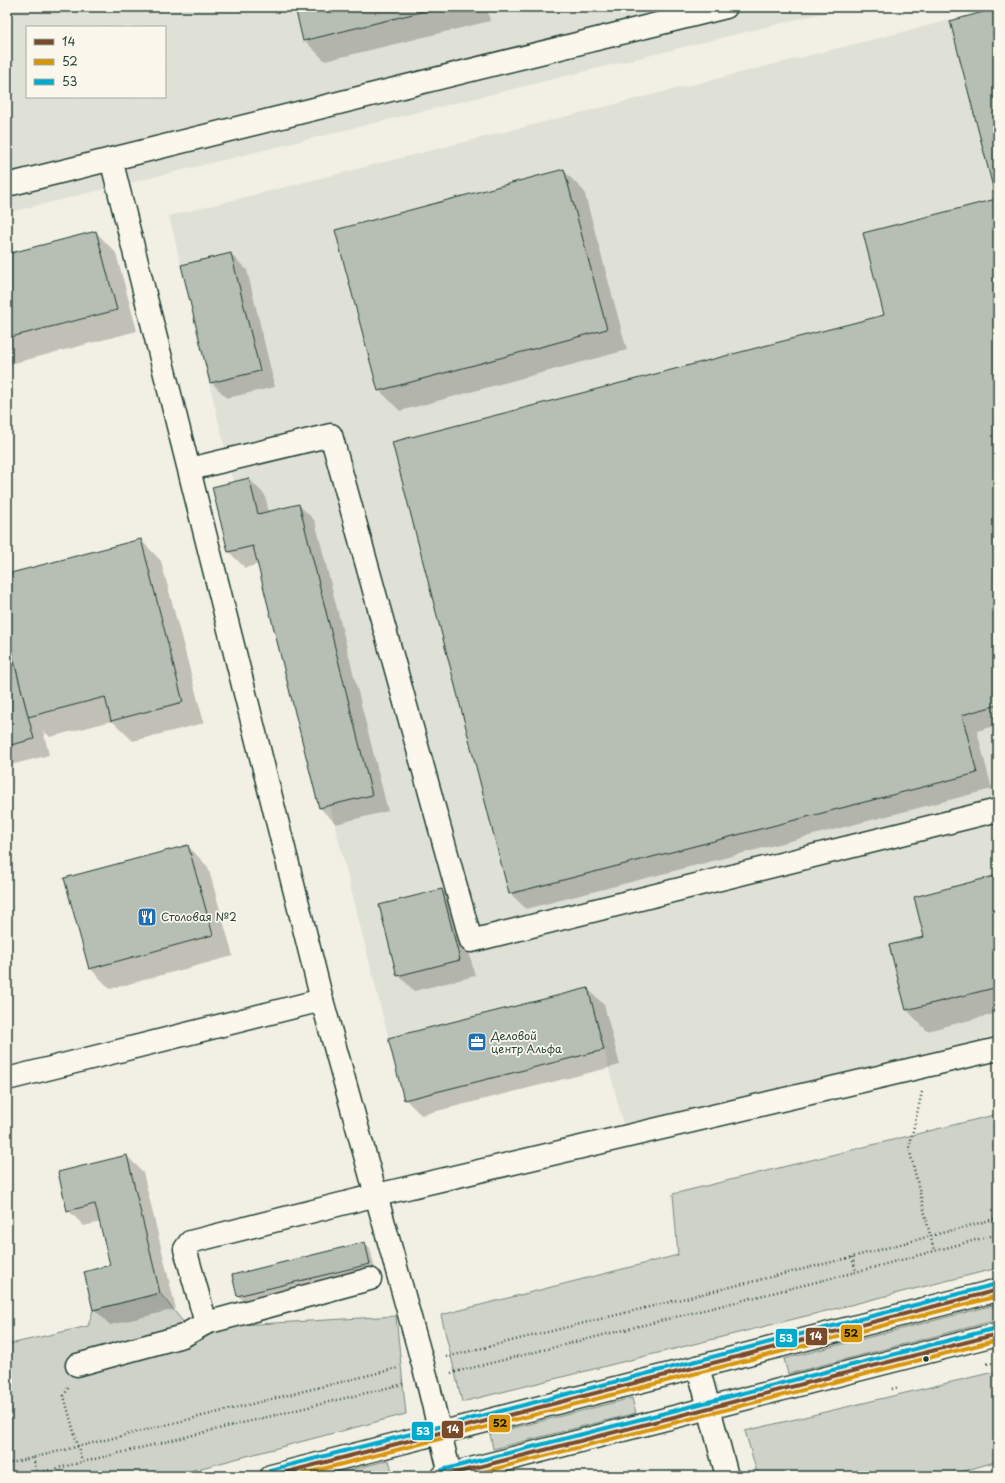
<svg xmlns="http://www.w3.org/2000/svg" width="1005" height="1483" font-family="'Playpen Sans',sans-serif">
  <rect width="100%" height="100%" fill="#f2f0e5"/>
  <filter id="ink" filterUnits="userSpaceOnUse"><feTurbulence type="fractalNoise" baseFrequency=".025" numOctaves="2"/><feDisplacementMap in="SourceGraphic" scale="8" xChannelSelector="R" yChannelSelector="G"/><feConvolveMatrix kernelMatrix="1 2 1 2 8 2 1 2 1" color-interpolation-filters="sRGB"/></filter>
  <g filter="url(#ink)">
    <g fill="#e0e1d6" fill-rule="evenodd">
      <path d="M7 7H848L7 213ZM27 27H165V97H27Z"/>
      <polygon points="998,8 998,1035 624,1127 604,1050 404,1100 330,806 319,808 253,546 228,552 212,487 233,482 169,216"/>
      <polygon points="7,1075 15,1099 7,1101"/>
    </g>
    <g fill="#cfd2c8" stroke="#77887e">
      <polygon points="998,1114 998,1268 462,1402 441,1315 678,1255 673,1194"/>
      <polygon points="160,1293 188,1328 396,1316 406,1414 171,1476 7,1476 7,1336 10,1344 88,1326 93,1310"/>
      <polygon points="998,1304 998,1320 788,1374 784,1359"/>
      <polygon points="998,1371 998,1461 947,1476 758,1476 745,1431"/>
      <polygon points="632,1398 636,1413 493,1449 490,1434"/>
      <polygon points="389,1460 393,1475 327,1476"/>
    </g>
    <g fill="#0003">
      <polygon points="296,7 487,7 490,21 325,61 304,40"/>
      <polygon points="998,9 998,725 977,731 992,789 526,909 510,893 885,315 997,200"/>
      <polygon points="563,170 584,191 627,350 400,411 379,390"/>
      <polygon points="96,232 116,253 137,331 7,365 7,255"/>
      <polygon points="231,254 247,270 275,387 227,398 211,382"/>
      <polygon points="249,479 265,495 269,513 299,505 315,521 388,811 336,824 320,808 259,564 245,568 229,552 213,488"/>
      <polygon points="141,540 161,561 204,723 133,741 112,721 50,737 43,730 49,755 7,766 7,575"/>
      <polygon points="188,846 208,867 233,956 110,989 90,968"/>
      <polygon points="998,876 998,1013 927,1031 907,1010 890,946 925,938"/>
      <polygon points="442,890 458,906 475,976 414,991 398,975"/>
      <polygon points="588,989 604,1005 620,1065 421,1115 405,1099"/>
      <polygon points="127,1156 143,1172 176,1309 110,1325 94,1309 111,1266 101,1222 84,1226 68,1210"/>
      <polygon points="365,1243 370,1248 375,1269 244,1301 238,1296 233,1275"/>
    </g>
    <g fill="#b7beb3" stroke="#1f3d34">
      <polygon points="295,7 441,7 303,41"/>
      <polygon points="998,8 998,705 962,715 977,773 509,894 392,442 884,315 863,233 996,199 950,21"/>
      <polygon points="564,169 607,329 378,391 335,230"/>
      <polygon points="96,231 117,310 7,338 7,254"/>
      <polygon points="231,253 260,371 210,383 181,265"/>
      <polygon points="249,478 258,514 299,504 372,795 319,808 253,546 228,552 212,487"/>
      <polygon points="141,539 183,702 111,721 105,697 28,717 7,634 7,574"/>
      <polygon points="7,634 34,739 7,746"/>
      <polygon points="188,845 213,935 89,969 64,878"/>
      <polygon points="998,875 998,987 906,1010 889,945 924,937 914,897"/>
      <polygon points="442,889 460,960 397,976 379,905"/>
      <polygon points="588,988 604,1050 404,1100 388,1038"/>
      <polygon points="127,1155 160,1293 93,1310 84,1272 110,1265 95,1204 67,1211 58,1172"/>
      <polygon points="365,1242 370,1264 237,1296 232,1275"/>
    </g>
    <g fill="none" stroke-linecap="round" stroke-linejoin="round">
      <g stroke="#1f3d34" stroke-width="25">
        <g id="minor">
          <polyline points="111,159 322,1000 427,1379 440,1433"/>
          <polyline points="7,185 726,7"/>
          <polyline points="190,469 331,435 471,941 998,810"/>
          <polyline points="7,1079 322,1000"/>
          <polyline points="206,1323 370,1279"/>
          <polyline points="77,1365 183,1336 206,1323 185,1249 190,1242 377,1195 998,1049"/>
          <polyline points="709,1408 727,1476"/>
        </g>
      </g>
      <g stroke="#1f3d34" stroke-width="25">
        <g id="major">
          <polyline points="698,1367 709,1408"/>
          <polyline points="440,1433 450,1474"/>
          <polyline points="271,1476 998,1290"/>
          <polyline points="443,1476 998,1334"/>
        </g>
      </g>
      <g stroke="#1f3d34" stroke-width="2.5" stroke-dasharray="1 3" stroke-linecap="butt">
        <polyline points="922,1092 909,1148 934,1251"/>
        <polyline points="852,1257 856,1271"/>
        <polyline points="446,1357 852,1257 998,1218"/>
        <polyline points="987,1364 998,1362"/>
        <polyline points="451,1373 856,1272 998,1234"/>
        <polyline points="68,1388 64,1396 82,1461"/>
        <polyline points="892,1389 899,1387"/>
        <polyline points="33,1458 38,1476"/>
        <polyline points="7,1464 398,1368"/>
        <polyline points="25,1476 403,1384"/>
      </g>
      <use href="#minor" stroke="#fbf7ec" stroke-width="22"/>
      <use href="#major" stroke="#fbf7ec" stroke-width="22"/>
      <g stroke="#fbf7ec" stroke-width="7">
        <g id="bus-1">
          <polyline points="271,1476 998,1290"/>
          <polyline points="443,1476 998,1334"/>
        </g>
      </g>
      <g stroke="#fbf7ec" stroke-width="7">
        <g id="bus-2">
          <polyline points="295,1476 998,1296"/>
          <polyline points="467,1476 998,1340"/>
        </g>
      </g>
      <g stroke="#fbf7ec" stroke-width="7">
        <g id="bus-3">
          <polyline points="270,1470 997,1284"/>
          <polyline points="442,1470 997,1328"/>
        </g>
      </g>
      <use href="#bus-1" stroke="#7a4b2a" stroke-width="4"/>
      <use href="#bus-2" stroke="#d79608" stroke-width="4"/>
      <use href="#bus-3" stroke="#00a9ce" stroke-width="4"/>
    </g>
  </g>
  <defs>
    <g id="restaurant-square" transform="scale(1)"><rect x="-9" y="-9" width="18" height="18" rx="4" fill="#1f6fb2" stroke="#fbf7ec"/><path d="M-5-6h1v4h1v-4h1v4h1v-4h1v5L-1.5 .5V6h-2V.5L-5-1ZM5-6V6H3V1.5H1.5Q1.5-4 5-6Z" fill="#fff"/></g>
    <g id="office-square" transform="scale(1)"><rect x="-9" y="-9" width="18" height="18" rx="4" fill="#1f6fb2" stroke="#fbf7ec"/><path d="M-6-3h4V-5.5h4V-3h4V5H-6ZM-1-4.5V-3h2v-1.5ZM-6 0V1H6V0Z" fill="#fff"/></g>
  </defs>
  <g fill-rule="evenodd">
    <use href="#restaurant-square" x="147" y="917"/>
    <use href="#office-square" x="477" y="1042"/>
  </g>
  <circle fill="#1f3d34" stroke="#fbf7ec" stroke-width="1.5" cx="926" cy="1359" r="3.5"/>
  <g text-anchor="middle" stroke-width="3.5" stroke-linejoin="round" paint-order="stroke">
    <g font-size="11" fill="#1f3d34" stroke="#fbf7ec" text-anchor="start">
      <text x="161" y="921">Столовая №2</text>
      <text x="491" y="1040">Деловой<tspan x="491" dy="13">центр Альфа</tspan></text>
    </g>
  </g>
  <g stroke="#fbf7ec" stroke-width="1.5">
    <rect x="840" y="1324" width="23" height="19" rx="4" fill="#d79608"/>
    <rect x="805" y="1327" width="23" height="19" rx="4" fill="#7a4b2a"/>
    <rect x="775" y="1328" width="23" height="20" rx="4" fill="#00a9ce"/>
    <rect x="488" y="1414" width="23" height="19" rx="4" fill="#d79608"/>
    <rect x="441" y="1420" width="23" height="19" rx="4" fill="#7a4b2a"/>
    <rect x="411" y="1421" width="23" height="20" rx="4" fill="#00a9ce"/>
  </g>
  <g font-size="11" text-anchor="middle" font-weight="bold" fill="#fff">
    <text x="816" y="1340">14</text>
    <text x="786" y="1342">53</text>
    <text x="453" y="1433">14</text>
    <text x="423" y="1435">53</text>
  </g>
  <g font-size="11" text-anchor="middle" font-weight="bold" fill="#111">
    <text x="851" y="1337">52</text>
    <text x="500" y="1427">52</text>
  </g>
  <rect width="1005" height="1483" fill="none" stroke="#fbf7ec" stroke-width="24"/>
  <rect x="12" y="12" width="981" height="1459" fill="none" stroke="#1f3d34" stroke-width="1.5" filter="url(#ink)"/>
  <rect x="26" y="26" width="140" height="72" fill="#fbf7ec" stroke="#a3ada2"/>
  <rect x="34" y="39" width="20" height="6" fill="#7a4b2a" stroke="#a3ada2"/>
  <text x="62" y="46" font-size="12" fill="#1f3d34">14</text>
  <rect x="34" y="59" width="20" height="6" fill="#d79608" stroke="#a3ada2"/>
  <text x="62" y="66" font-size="12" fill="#1f3d34">52</text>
  <rect x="34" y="79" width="20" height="6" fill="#00a9ce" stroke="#a3ada2"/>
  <text x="62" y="86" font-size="12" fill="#1f3d34">53</text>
</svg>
